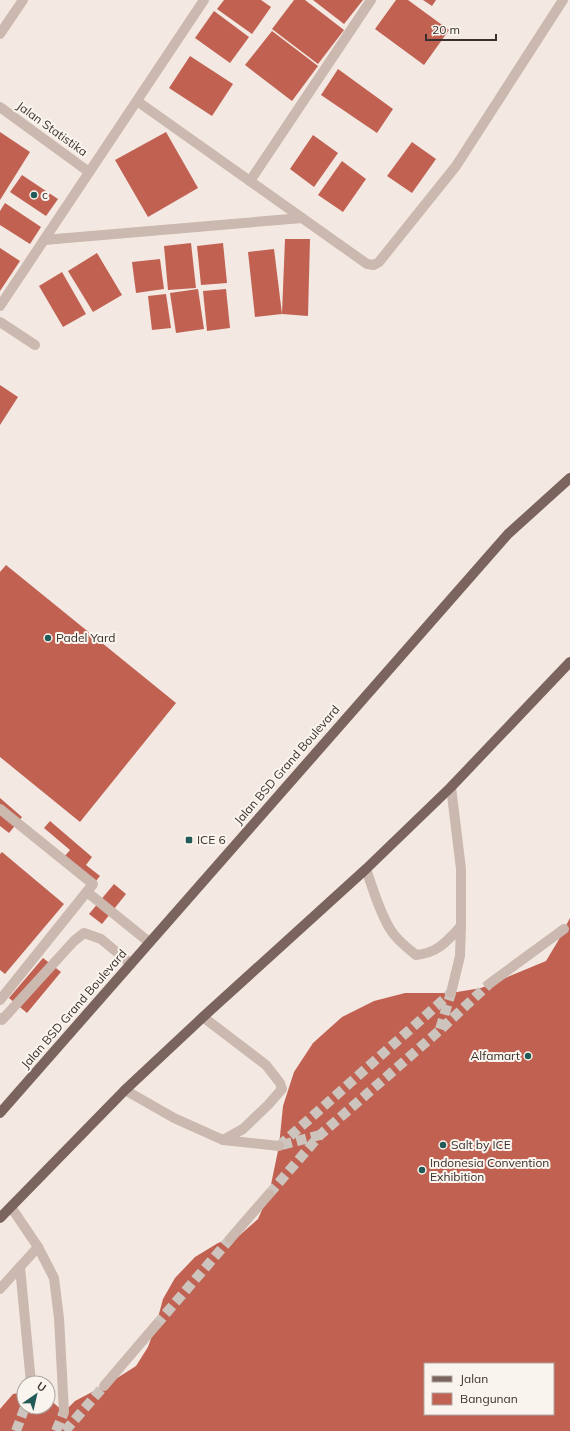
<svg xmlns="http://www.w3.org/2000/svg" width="570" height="1431" font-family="Mulish,sans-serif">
  <rect width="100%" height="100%" fill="#f3e9e2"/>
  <g fill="#c16152" fill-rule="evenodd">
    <polygon points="224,0 261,0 271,7 252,34 217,9"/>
    <polygon points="294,0 305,0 344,30 318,64 272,29"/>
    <polygon points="313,0 363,0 344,24"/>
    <polygon points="396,0 408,0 449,30 424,65 375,29"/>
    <polygon points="423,0 436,0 432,6"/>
    <polygon points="214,11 249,37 230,63 195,38"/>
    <polygon points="272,31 318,66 292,101 245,65"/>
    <polygon points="190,56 233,84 212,116 169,88"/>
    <polygon points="338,69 393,109 377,133 321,95"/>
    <polygon points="0,132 30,152 0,200"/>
    <polygon points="166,132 198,188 148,217 115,160"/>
    <polygon points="313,135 338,153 314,187 290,169"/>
    <polygon points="412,142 436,159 412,193 387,176"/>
    <polygon points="342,161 366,179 343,212 318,195"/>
    <polygon points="22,175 58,199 46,216 10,192"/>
    <polygon points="5,203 41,227 30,244 0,225 0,211"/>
    <polygon points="285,239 310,239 308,316 282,314"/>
    <polygon points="191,243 196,288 168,290 164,246"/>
    <polygon points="223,243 227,283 201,285 197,246"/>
    <polygon points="0,248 20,261 0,291"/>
    <polygon points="274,249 282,314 255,317 248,252"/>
    <polygon points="97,253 122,295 93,312 68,271"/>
    <polygon points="160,259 164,289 136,293 132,262"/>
    <polygon points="62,272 86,314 63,327 39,286"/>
    <polygon points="198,289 204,329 176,333 170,293"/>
    <polygon points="226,289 230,328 207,331 203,291"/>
    <polygon points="166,294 171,328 152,330 148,296"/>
    <polygon points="0,385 18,397 0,425"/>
    <polygon points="6,565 176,703 80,822 0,757 0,572"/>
    <polygon points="0,798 22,817 9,833 0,826"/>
    <polygon points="50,821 92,857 86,865 100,876 95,882 64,857 70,850 44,828"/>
    <polygon points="2,852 64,904 5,974 0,970 0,854"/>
    <polygon points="114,884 126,894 102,924 89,914"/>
    <path d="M570 918V1431H0V1409L13 1394 24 1392V1407H48V1398L64 1412 75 1401 111 1382 136 1366 148 1347 156 1325 163 1299 175 1278 195 1257 218 1243 240 1235 258 1219 269 1194 279 1146 283 1106 294 1072 313 1043 342 1017 374 1001 405 993H451L481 988 546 961 558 941ZM425 1364H553V1414H425Z"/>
    <polygon points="43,958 61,972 27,1013 9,998"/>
  </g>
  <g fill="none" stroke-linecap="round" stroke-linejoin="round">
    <g stroke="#cec4be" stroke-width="10" stroke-dasharray="10 5" stroke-linecap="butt">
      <polyline points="440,1029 451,993"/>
      <polyline points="282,1145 320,1135"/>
      <polyline points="279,1146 451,993"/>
      <polyline points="269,1194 320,1135 440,1030 489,984"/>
      <polyline points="156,1325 230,1239"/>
      <polyline points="16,1431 25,1407"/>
      <polyline points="56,1431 64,1412"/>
      <polyline points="65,1431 104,1386"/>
    </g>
    <g stroke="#cbb8ae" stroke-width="10">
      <polyline points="0,34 23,0"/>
      <polyline points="137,101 367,264 374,265 379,262 456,166 563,0"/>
      <polyline points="0,107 89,172"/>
      <polyline points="250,181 371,0"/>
      <polyline points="44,240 302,218"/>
      <polyline points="0,306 204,0"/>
      <polyline points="0,322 35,345"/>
      <polyline points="0,809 93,884 0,1000"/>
      <path d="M366 869C373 889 379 911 390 929 396 939 407 948 416 955 438 953 447 941 461 926"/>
      <polyline points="87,892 149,942"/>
      <polyline points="489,984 564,929"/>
      <polyline points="451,993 460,956 461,926 461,869 451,787"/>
      <polyline points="203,1017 266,1065 280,1083 282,1089 268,1105 243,1129 223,1140"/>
      <polyline points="0,1018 2,1020 74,941 84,933 101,939 131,964"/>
      <polyline points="125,1090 174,1118 223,1140 279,1146"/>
      <polyline points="11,1207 38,1247 54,1278 59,1318 64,1412"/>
      <polyline points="230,1239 269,1194"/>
      <polyline points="20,1267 31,1383"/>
      <polyline points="0,1289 38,1247"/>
      <polyline points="104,1386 156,1325"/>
    </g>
    <g stroke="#7b645e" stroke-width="10">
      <polyline points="0,1113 508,534 570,478"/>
      <polyline points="0,1218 125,1090 203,1017 366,869 451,787 570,662"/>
    </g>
  </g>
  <g fill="#225a58" stroke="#faf4ee" stroke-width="1.5">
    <circle cx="34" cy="195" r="4"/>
    <circle cx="48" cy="638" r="4"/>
    <rect x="185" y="836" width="8" height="8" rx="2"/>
    <circle cx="528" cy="1056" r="4"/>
    <circle cx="443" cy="1145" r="4"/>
    <circle cx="422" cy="1170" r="4"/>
  </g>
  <g text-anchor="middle" stroke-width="4" stroke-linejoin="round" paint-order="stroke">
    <g font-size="12" fill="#3a2f2c" stroke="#faf4ee">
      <text transform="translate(52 129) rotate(36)" y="4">Jalan Statistika</text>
      <text transform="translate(287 765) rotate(-49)" y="4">Jalan BSD Grand Boulevard</text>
      <text transform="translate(74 1009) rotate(-49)" y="4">Jalan BSD Grand Boulevard</text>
    </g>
    <g font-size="12" fill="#3a2f2c" stroke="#faf4ee" text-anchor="start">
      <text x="42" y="199">c</text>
      <text x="56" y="642">Padel Yard</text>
      <text x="197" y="844">ICE 6</text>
      <text x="520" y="1060" text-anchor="end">Alfamart</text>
      <text x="451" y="1149">Salt by ICE</text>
      <text x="430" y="1167">Indonesia Convention<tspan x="430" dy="14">Exhibition</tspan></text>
    </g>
  </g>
  <rect x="424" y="1363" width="130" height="52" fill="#faf4ee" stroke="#ada5a0"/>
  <rect x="432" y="1376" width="20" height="6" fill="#7b645e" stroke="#ada5a0"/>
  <text x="460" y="1383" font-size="12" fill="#3a2f2c">Jalan</text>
  <rect x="432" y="1393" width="20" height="12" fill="#c16152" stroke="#ada5a0"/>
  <text x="460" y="1403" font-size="12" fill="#3a2f2c">Bangunan</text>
  <g transform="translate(36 1395) rotate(34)"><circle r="19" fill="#faf4ee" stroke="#ada5a0"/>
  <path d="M0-3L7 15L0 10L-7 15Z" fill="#225a58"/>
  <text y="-6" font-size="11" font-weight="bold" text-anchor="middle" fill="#3a2f2c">U</text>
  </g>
  <path d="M426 34v6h70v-6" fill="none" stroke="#3a2f2c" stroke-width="2"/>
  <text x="432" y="34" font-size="12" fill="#3a2f2c" stroke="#faf4ee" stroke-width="3" paint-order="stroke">20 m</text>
</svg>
